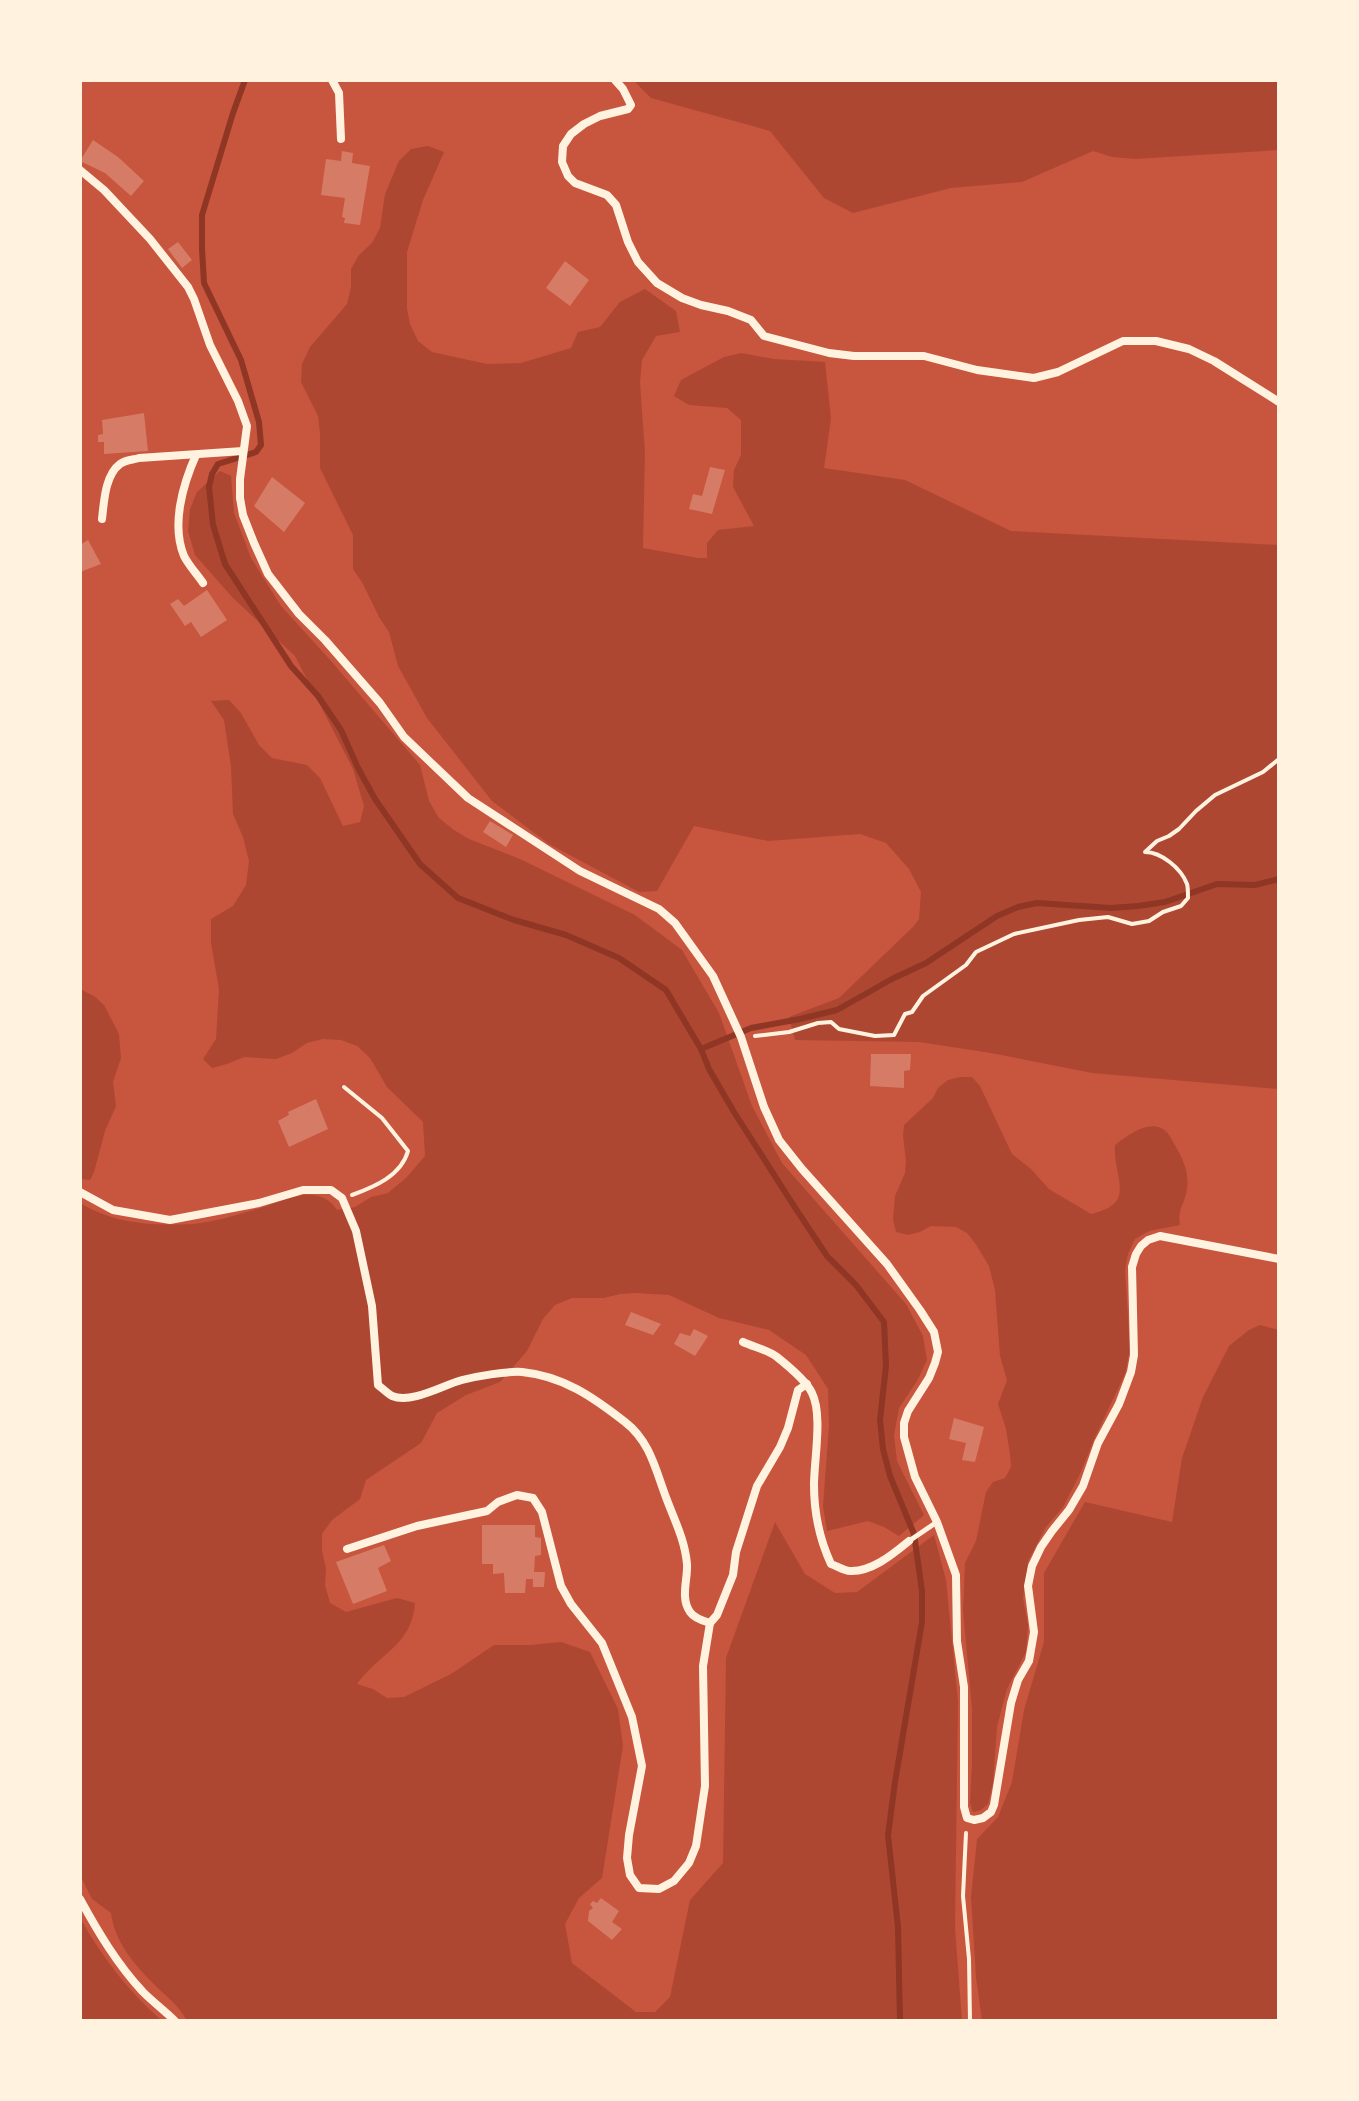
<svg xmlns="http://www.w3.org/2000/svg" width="1359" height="2101" font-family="'Source Sans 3',sans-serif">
  <rect width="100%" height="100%" fill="#c8553d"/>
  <g fill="#ae4732">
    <polygon points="633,80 1279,80 1279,150 1135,159 1112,157 1093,151 1022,182 951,188 853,213 824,198 770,131 651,98"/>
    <polygon points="428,146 444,152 423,200 407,252 407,308 410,324 418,341 432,352 487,364 521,363 571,348 578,332 600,327 620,302 645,289 676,311 680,332 656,336 642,360 640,382 645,452 643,548 698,558 707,558 707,543 718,530 754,526 733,487 734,470 741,455 741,420 727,408 689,405 674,396 681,380 724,357 741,353 774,359 825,362 831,419 824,468 905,480 1011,531 1279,545 1279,1089 1092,1073 991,1053 919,1042 795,1040 789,1017 839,998 914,926 919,919 921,892 909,869 886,843 860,834 768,841 694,826 657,891 639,892 549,844 492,801 427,718 398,666 389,632 379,617 363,584 353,569 353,535 320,468 320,433 318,416 301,382 302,364 310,347 347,304 351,287 351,269 359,255 372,243 380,228 385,194 399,161 411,149"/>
    <path d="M220 471 231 476 234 513 251 558 281 606 332 662 420 765 429 801 439 818 454 830 469 839 520 859 635 915 682 950 719 1013 752 1106 782 1163 906 1304 923 1336 927 1360 917 1381 899 1408 894 1435 897 1461 924 1515 899 1536 884 1527 868 1521 827 1531 823 1506 829 1426 828 1389 806 1355 769 1330 719 1318 669 1295 636 1293 620 1294 604 1298H572L555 1305 543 1319 527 1351 500 1382 466 1395 437 1413 421 1443 366 1480 360 1499 332 1520 322 1534V1551L326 1568 325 1585 330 1603 346 1612 397 1598 415 1603C412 1646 379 1653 357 1684L373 1689 387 1698 404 1697 451 1674 494 1645H530L561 1642 590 1652 618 1709 623 1746 602 1878 579 1898 565 1924 572 1963 636 2012H655L670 1997 690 1900 723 1863 726 1658 775 1522 805 1574 835 1593 857 1592 934 1535 946 1580 958 1702 955 1928 962 2021H187C181 2009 172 2001 162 1992 139 1970 115 1945 111 1913L92 1899 80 1875V1203C114 1224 153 1226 193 1224 216 1222 242 1213 264 1207 280 1202 301 1191 318 1196 326 1198 333 1203 337 1210L355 1207 371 1197 388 1193 407 1177 425 1156 423 1122 387 1087 370 1058 357 1046 341 1040 323 1039 307 1043 292 1053 276 1059 244 1057 227 1064 212 1068 203 1059 216 1039 219 989 211 943V919L233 906 246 885 249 861 243 837 233 814 231 766 224 720 211 701 229 700 241 713 259 745 272 758 307 765 320 778 343 826 360 822 364 806 353 769 295 656 233 598 195 555 188 531 190 509 197 492Z"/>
    <polygon points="80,989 94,996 104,1005 119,1034 121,1058 113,1082 116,1106 105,1131 94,1172 90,1180 82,1179 80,1174"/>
    <path d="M960 1077H972L980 1086 1012 1154 1031 1169 1049 1189 1091 1214C1138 1203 1113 1179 1115 1145 1126 1137 1145 1121 1161 1128 1169 1131 1172 1141 1176 1147 1184 1160 1189 1174 1187 1189 1185 1204 1177 1209 1180 1225L1149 1231 1135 1239 1128 1254 1125 1270 1130 1349 1125 1374 1096 1435 1079 1476 1063 1507 1046 1527 1028 1561 1023 1598 1028 1625 1026 1652 1007 1689 997 1727 993 1783 988 1804 981 1810 973 1812 970 1803 972 1764V1709L963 1610 965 1563 976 1541 986 1492 993 1482 1005 1478 1011 1467 1010 1454 1006 1429 998 1404 1007 1380 1000 1356 995 1290 989 1266 975 1243 967 1233 956 1227 931 1226 920 1232 908 1235 896 1232 893 1220 895 1196 905 1173 906 1161 903 1136 904 1125 933 1098 938 1088 948 1080Z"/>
    <polygon points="1260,1325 1279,1330 1279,2021 982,2021 976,1977 971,1897 977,1839 998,1817 1012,1782 1024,1710 1044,1642 1044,1573 1085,1502 1172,1522 1182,1458 1203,1397 1229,1346 1249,1330"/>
    <path d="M80 1918C102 1957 128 1991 162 2021H80Z"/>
  </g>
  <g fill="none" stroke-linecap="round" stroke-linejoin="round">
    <g stroke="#8f3625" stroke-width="6">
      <polyline points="245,80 233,113 202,215 202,249 204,283 241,360 259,422 261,445 256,452 218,464 212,474 209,487 213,525 225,564 291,666 318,696 341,730 358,768 375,799 420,864 458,898 514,920 566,935 619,958 666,990 701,1049 709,1069 734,1112 794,1206 827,1256 856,1285 884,1322 886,1366 880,1420 883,1449 890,1476 914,1534 922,1591 922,1622 895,1782 888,1835 898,1927 900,2021"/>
      <polyline points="701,1049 751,1028 800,1019 837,1010 892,979 926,963 997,916 1018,907 1037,903 1111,908 1138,906 1165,902 1217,884 1255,885 1279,879"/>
    </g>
  </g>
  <g fill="#d67c66">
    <polygon points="93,140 118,157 144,181 131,196 105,173 80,161"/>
    <polygon points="342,151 353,153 352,163 370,166 360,225 344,223 345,218 342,217 345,198 321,195 326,159 341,161"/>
    <polygon points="178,242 192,260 182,268 168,249"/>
    <polygon points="565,261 589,280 570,306 546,288"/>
    <polygon points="144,413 148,451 104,454 104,442 98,442 98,435 103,434 102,420"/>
    <polygon points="710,467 725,470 712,514 689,509 693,494 702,496"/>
    <polygon points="272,477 305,503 284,532 254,506"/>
    <polygon points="88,540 101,564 80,572 80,545"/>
    <polygon points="207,590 227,620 201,637 191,622 185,626 170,604 178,599 184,606"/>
    <polygon points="490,821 513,835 506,847 483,832"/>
    <polygon points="871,1054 911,1054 910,1070 904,1071 904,1088 870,1086"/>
    <polygon points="316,1099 328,1129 289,1147 278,1121 289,1115 288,1112"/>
    <polygon points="631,1312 661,1324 653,1335 625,1325"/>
    <polygon points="694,1329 708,1336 695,1356 674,1344 680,1333 690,1336"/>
    <polygon points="954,1418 984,1427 975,1462 962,1460 966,1443 949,1439"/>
    <polygon points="482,1525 535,1525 535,1537 541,1538 541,1555 535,1556 534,1572 545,1572 544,1587 533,1587 533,1579 526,1579 525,1593 505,1593 504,1573 493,1574 493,1564 482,1564"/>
    <polygon points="384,1545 391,1561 378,1568 387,1591 353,1604 336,1562"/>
    <polygon points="601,1898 619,1911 612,1922 622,1929 612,1940 588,1921 589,1911 593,1908 590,1904 593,1901 597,1903"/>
  </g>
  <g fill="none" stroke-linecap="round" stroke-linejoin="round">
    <g stroke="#fff3e0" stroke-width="4">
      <path d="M755 1036 789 1032 818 1023 831 1022 839 1029 875 1036 894 1035 905 1014 912 1012 923 996 966 965 976 952 1014 934 1079 920 1108 917 1132 924 1149 921 1163 912 1181 906 1188 898C1188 894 1188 887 1187 884 1181 868 1161 852 1145 852L1157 841 1169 836 1179 829 1196 811 1215 795 1263 772 1279 759"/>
      <path d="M344 1087 382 1118 408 1151C401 1176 374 1187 352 1195"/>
      <polyline points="966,1833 963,1896 969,1959 970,2021"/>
    </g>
    <polyline stroke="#fff3e0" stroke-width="5" points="909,1541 937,1522"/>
    <g stroke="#fff3e0" stroke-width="8">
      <polyline points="332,80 339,93 341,139"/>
      <polyline points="615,80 623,89 631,105 628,109 600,116 584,124 571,134 563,146 562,162 568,176 575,183 607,195 616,205 628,242 638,262 657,283 682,298 701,305 728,311 751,320 764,336 829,353 854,356 924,356 977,370 1034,378 1058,372 1123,341 1156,341 1189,349 1214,361 1279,402"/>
      <polyline points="80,170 104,190 150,239 188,287 194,299 210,345 238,401 247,426 240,479 240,498 243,515 254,543 268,574 299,614 325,640 380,703 404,737 468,798 580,871 659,909 675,923 713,976 741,1037 764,1107 779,1140 802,1169 887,1264 920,1310 934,1332 938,1352 935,1363 929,1378 908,1411 904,1423 904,1437 915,1477 937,1522 956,1575 957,1641 964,1687 964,1807 967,1818 974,1820 983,1818 991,1812 994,1805 1011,1703 1018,1680 1029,1661 1034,1632 1028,1586 1032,1566 1041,1547 1052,1531 1069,1510 1083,1486 1098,1443 1119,1404 1131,1372 1134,1355 1132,1267 1136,1254 1141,1246 1148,1240 1160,1236 1279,1259"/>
      <path d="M196 455C183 484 171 525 184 556 189 566 197 574 203 583"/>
      <path d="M102 519C104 502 105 475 120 464 125 460 132 460 139 458L243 451"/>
      <path d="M80 1192 113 1210 170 1220 259 1203 303 1190H331L342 1198 356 1231 372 1306 378 1385C382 1388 388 1394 392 1396 412 1404 443 1385 462 1380 478 1376 507 1371 522 1372 563 1376 593 1397 625 1422 651 1442 656 1472 667 1500 675 1521 685 1541 687 1564 688 1579 680 1598 690 1612 694 1618 703 1621 710 1623"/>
      <path d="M743 1342C754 1347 768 1350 777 1357 787 1365 807 1382 812 1393 823 1415 814 1460 814 1485 814 1514 819 1538 831 1564 837 1566 844 1571 850 1571 872 1572 893 1554 909 1541"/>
      <polyline points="347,1549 417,1526 487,1511 498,1502 517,1495 533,1498 542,1512 561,1586 571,1604 602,1643 632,1717 642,1766 629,1835 627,1858 630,1875 639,1888 659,1889 674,1881 689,1863 696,1846 705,1786 703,1666 710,1623 717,1615 733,1575 736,1552 757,1486 780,1447 788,1428 798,1390 807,1384"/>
      <path d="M80 1899C98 1932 117 1964 143 1992 153 2002 165 2011 175 2021"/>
    </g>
  </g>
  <rect width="1359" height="2101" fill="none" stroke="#fff3e0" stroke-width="164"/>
</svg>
